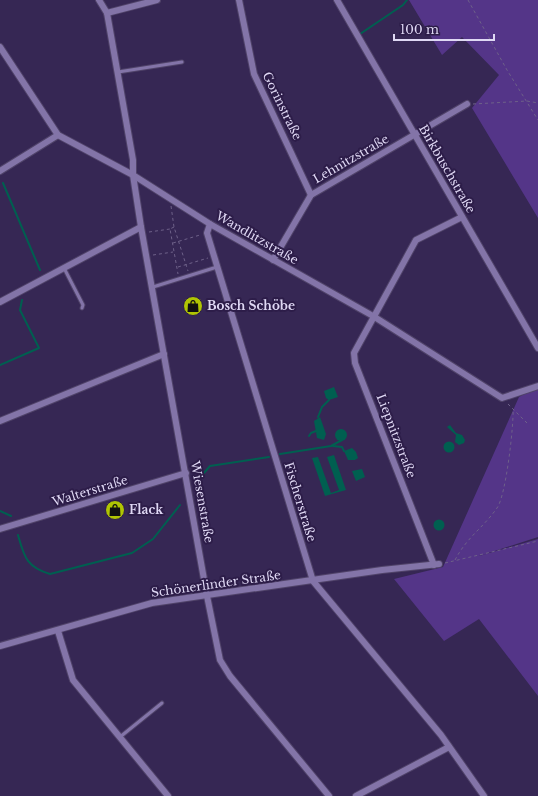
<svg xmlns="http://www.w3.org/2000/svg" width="538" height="796" font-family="'Libre Baskerville',serif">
  <rect width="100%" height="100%" fill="#362754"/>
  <g fill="#543588">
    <polygon points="409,0 538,0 538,218 472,108 499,75 462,37 442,55"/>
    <polygon points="538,386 538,537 479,556 538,539 538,696 479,619 444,641 394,579 443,567 519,397"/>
  </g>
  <g fill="#005f50">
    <polygon points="334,387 338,397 329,400 326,398 324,391"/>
    <polygon points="320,417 326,434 324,440 317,438 314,421"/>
    <polygon points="450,425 456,433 462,435 465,440 464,443 459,445 455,442 456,435 447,427"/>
    <circle cx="341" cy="435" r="6"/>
    <circle cx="449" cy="447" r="5.5"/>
    <polygon points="352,448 356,452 358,458 355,460 348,460 344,451"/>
    <polygon points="334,455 346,490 325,496 312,458 318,457 331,493 339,490 327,457"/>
    <polygon points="362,469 365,477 356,481 352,471"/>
    <circle cx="439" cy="525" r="5.5"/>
  </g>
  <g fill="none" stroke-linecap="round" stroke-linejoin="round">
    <g stroke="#005f50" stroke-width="2">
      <polyline points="360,34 403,5 407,0"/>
      <polyline points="3,183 40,270"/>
      <polyline points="0,365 39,348 20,310 22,300"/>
      <polyline points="318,417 322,407 329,400"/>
      <polyline points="309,436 311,433 316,431"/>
      <polyline points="333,446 342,447 344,451"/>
      <polyline points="280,454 331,446 342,440"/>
      <polyline points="197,481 210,466 269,457"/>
      <polyline points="0,511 11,516"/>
      <path d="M18 535C24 556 26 567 50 574L132 553 153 539 180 505"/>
    </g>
    <g stroke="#504369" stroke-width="5">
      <g id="lane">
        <polyline points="118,72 182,62"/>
        <polyline points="64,268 83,305 82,308"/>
        <polyline points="153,287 217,267"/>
        <polyline points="120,737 162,703"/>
      </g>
    </g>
    <g stroke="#504369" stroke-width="8">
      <g id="street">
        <polyline points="99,0 107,13 133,160 133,175 141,227 207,596 220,660 230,676 329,796"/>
        <polyline points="239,0 254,74 311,195"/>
        <polyline points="337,0 538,348"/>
        <polyline points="107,13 157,0"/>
        <polyline points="0,47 58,135 133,175 210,224 373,316 502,398 538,386"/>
        <polyline points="0,171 58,135"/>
        <polyline points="210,224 207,233 313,581 441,735 484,796"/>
        <polyline points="273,260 311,195 467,104"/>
        <polyline points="0,302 141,227"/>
        <polyline points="0,421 164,354"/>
        <polyline points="0,529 186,473"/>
        <polyline points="434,565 355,363 354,353 416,240 462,217"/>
        <polyline points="58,631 73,680 168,796"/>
        <polyline points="0,646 152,603 382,570 439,564"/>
        <polyline points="356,796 449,747"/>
      </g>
    </g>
    <g stroke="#6e6189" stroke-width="1" stroke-dasharray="3 3" stroke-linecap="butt">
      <polyline points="468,0 507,70 538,120"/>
      <polyline points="473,104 527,101 538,103"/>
      <polyline points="171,206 174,227 188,271"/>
      <polyline points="174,227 170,229 178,274"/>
      <polyline points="149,232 170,229"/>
      <polyline points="173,243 200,235"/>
      <polyline points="153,255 173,252"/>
      <polyline points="178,267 208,258"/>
      <polyline points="508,404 527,423"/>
      <path d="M455 560C467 537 483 528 497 508 506 496 514 424 513 409"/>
      <polyline points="445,563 538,541"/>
    </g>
    <use href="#lane" stroke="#8374a8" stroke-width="3"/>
    <use href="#street" stroke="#8374a8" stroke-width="6"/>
  </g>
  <defs>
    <g id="shop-disc" transform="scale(1)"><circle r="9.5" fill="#b0c503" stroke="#2d1d49"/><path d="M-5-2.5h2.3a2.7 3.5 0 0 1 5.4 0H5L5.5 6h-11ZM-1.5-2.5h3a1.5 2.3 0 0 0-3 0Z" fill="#111"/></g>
  </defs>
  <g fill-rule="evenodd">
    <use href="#shop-disc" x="193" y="306"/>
    <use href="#shop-disc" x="115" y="510"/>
  </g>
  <g text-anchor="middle" stroke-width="4" stroke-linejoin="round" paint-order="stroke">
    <g font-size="12" fill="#dfd8f4" stroke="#2d1d49">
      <text transform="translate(282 106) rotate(64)" y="4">Gorinstraße</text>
      <text transform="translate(351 159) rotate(-30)" y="4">Lehnitzstraße</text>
      <text transform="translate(447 169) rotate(60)" y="4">Birkbuschstraße</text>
      <text transform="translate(257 238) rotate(30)" y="4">Wandlitzstraße</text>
      <text transform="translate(396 436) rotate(69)" y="4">Liepnitzstraße</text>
      <text transform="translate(90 491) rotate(-17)" y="4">Walterstraße</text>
      <text transform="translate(202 502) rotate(80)" y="4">Wiesenstraße</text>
      <text transform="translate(300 502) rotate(73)" y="4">Fischerstraße</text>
      <text transform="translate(216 584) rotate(-8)" y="4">Schönerlinder Straße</text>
    </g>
    <g font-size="12" font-weight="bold" fill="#dfd8f4" stroke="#2d1d49" text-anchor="start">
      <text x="207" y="310">Bosch Schöbe</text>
      <text x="129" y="514">Flack</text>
    </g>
  </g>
  <path d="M394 34v6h100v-6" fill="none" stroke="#dfd8f4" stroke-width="2"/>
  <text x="400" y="34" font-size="12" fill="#dfd8f4" stroke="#2d1d49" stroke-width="3" paint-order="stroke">100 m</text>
</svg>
